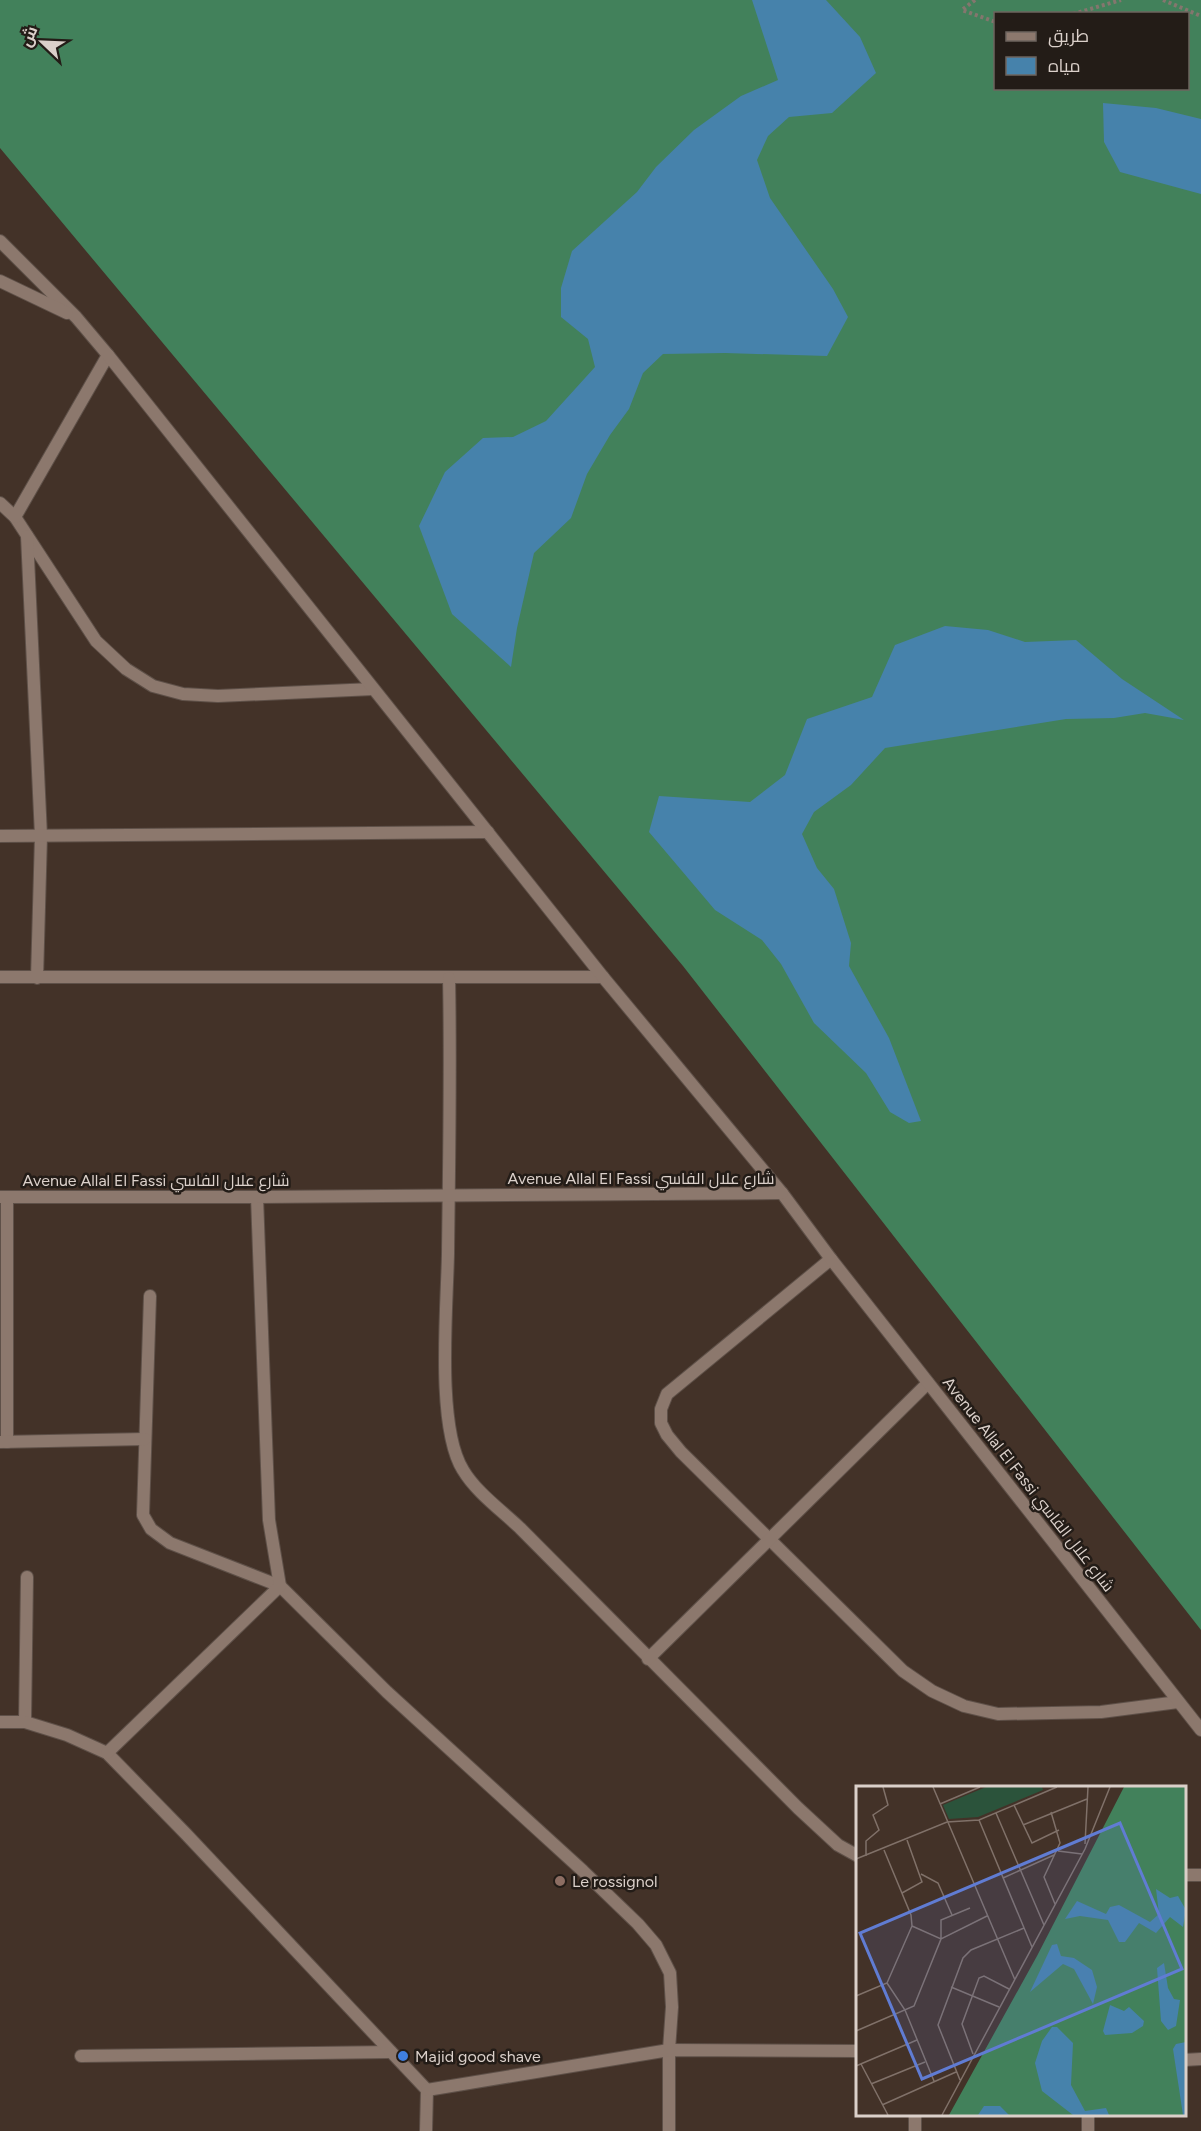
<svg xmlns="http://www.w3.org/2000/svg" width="1201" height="2131" font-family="Figtree,Cairo,sans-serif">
  <rect width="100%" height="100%" fill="#433228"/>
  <path fill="#42815b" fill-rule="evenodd" d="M0 0H1201V1630L683 966 0 148ZM996 14H1188V88H996Z"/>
  <g fill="#4682ab">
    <polygon points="752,0 826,0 860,37 876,73 832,113 789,117 768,136 757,160 770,198 833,289 848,317 827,356 725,353 663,354 643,373 629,409 610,435 587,474 571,518 534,553 517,628 511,667 452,614 419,526 445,472 483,438 513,437 546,421 595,367 588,339 561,317 561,288 572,251 637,192 656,167 694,130 741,96 778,80"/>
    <polygon points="1103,103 1156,108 1201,119 1201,194 1120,172 1104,142"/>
    <polygon points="945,626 988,630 1025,642 1076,640 1122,679 1184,720 1145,713 1114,718 1066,719 885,748 851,785 814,812 802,834 817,868 834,889 851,943 849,966 889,1038 921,1121 909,1123 890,1112 866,1073 814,1023 781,964 762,940 715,910 649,832 659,796 750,802 785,775 807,719 872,697 895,645"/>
  </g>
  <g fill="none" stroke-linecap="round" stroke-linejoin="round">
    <g stroke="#5e5048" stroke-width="14">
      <g id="service">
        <polyline points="7,1197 7,1442"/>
        <polyline points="25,1722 27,1577"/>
        <polyline points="81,2056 391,2052"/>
      </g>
    </g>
    <g stroke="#5e5048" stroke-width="14">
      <g id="minor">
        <polyline points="0,503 15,517 96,641 126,669 153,686 183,694 218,696 373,689"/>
        <polyline points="15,517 108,355"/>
        <polyline points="27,536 41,836 37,978"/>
        <polyline points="0,836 488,832"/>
        <polyline points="0,977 603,977"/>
        <path d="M449 978C451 1070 449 1162 448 1254 447 1307 436 1427 463 1470 476 1492 501 1510 520 1528L798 1808 838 1845 858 1856"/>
        <polyline points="831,1259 667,1394 661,1409 661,1423 667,1435 681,1452 903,1671 932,1691 964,1706 998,1714 1101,1712 1178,1702"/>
        <polyline points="150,1296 143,1515 151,1529 170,1543 280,1586 387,1692 583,1871 638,1924 656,1945 670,1973 672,2007 669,2050 669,2131"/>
        <polyline points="0,1442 145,1439"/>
        <polyline points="648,1659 928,1383"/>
        <polyline points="0,1722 25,1722 67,1735 107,1753 186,1834 427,2090 426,2131"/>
        <polyline points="107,1753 280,1586 269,1520 257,1197"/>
        <polyline points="1184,1875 1201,1875"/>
        <polyline points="1184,2060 1201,2059"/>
        <polyline points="427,2090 669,2050 858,2051"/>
        <polyline points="915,2131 915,2114"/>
        <polyline points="1088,2131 1088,2114"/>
      </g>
    </g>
    <g stroke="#5e5048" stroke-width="14">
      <g id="tertiary">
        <polyline points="0,241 76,317 108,355 603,977 782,1193 831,1259 1201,1730"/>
        <polyline points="0,281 67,313"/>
        <polyline points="0,1197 257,1197 782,1193"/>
      </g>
    </g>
    <g stroke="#84766e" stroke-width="4" stroke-dasharray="3 3" stroke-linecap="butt">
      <polyline points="975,0 962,10 996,22"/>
      <polyline points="1163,0 1201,16"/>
      <polyline points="1073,14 1121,0"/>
    </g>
    <use href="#service" stroke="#8c786d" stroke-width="12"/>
    <use href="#minor" stroke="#8c786d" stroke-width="12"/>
    <use href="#tertiary" stroke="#8c786d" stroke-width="12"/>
  </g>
  <circle fill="#8d6e63" stroke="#231c17" stroke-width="2" cx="560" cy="1881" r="6"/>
  <circle fill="#3f7fe0" stroke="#231c17" stroke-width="2" cx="403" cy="2056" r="6"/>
  <g text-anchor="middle" stroke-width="5" stroke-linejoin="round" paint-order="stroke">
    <g font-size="16" fill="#dbd0ca" stroke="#231c17">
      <text x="641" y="1184">Avenue Allal El Fassi شارع علال الفاسي</text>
      <text x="156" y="1186">Avenue Allal El Fassi شارع علال الفاسي</text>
      <text transform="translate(1029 1484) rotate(52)" y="6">Avenue Allal El Fassi شارع علال الفاسي</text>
    </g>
    <g font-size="16" fill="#dbd0ca" stroke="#231c17" text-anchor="start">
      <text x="572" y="1887">Le rossignol</text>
      <text x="415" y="2062">Majid good shave</text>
    </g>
  </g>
  <g transform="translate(856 1786)">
    <rect width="330" height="330" fill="#433228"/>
    <path d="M130 1H186L187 4 122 31 93 33 87 19Z" fill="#2b533b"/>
    <path d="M268 1H330V329H93L181 170Z" fill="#42815b"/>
    <path d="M300 103 314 112 322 110 330 124 327 141 314 131 300 147 283 137 269 156H263L252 134 224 130 209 133 221 115 250 128 254 121 263 119 294 136 303 128ZM201 158 205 170 218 172 236 184 241 201 237 218 218 183 207 178 174 206 196 159ZM308 177 312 202 318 213 324 214 320 240 312 244 305 235 301 182ZM254 219 268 225 273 221 288 235 287 240 276 247 249 249 247 245ZM196 241H201L217 257 215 299 229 325 250 322 253 329H217L186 305 179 277 186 255ZM330 256V329H327L317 263 320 258ZM128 320H144L153 329H122Z" fill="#4682ab"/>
    <path fill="none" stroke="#807169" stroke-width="1.5" d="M77 1 159 194M84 18 124 1M158 19 176 57 203 44M195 26 204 57 188 91 199 118M140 27 188 139M123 34 176 161M167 39 231 13M229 58 232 1M202 65 226 68M10 70V55L23 44 17 29 32 19 27 1M0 73 91 36 123 34 201 1M65 88 82 97 96 129M147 92 198 69M46 107 66 96 51 54M56 140 85 153 131 130M31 197 49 224 78 295M95 201 143 221M0 210 31 197 56 140 55 129 28 64M0 245 58 220 85 153V134L114 122M117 268 106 238 123 192 128 190 153 203M5 278 32 329M0 280 61 254M104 294 82 239 107 172 115 164 168 142M15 298 69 276M26 319 100 286M86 329 229 63 254 1"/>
    <path fill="#607cd3" fill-opacity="0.15" stroke="#607cd3" stroke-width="3" d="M264 37 326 183 66 293 4 147Z"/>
    <rect width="330" height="330" fill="none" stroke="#dbd0ca" stroke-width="3"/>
  </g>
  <rect x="994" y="12" width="195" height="78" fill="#231c17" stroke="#6d645f" stroke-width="1.5"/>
  <rect x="1006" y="32" width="30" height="9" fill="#8c786d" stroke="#6d645f" stroke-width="1.5"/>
  <text x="1048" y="42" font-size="18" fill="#dbd0ca">طريق</text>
  <rect x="1006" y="57" width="30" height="18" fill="#4682ab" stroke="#6d645f" stroke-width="1.5"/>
  <text x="1048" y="72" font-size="18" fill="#dbd0ca">مياه</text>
  <g transform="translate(42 42) rotate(293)" stroke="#231c17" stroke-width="4.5" paint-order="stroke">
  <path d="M0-4.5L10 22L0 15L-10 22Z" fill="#dbd0ca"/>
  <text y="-9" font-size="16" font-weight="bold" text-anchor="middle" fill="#dbd0ca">ش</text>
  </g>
</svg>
